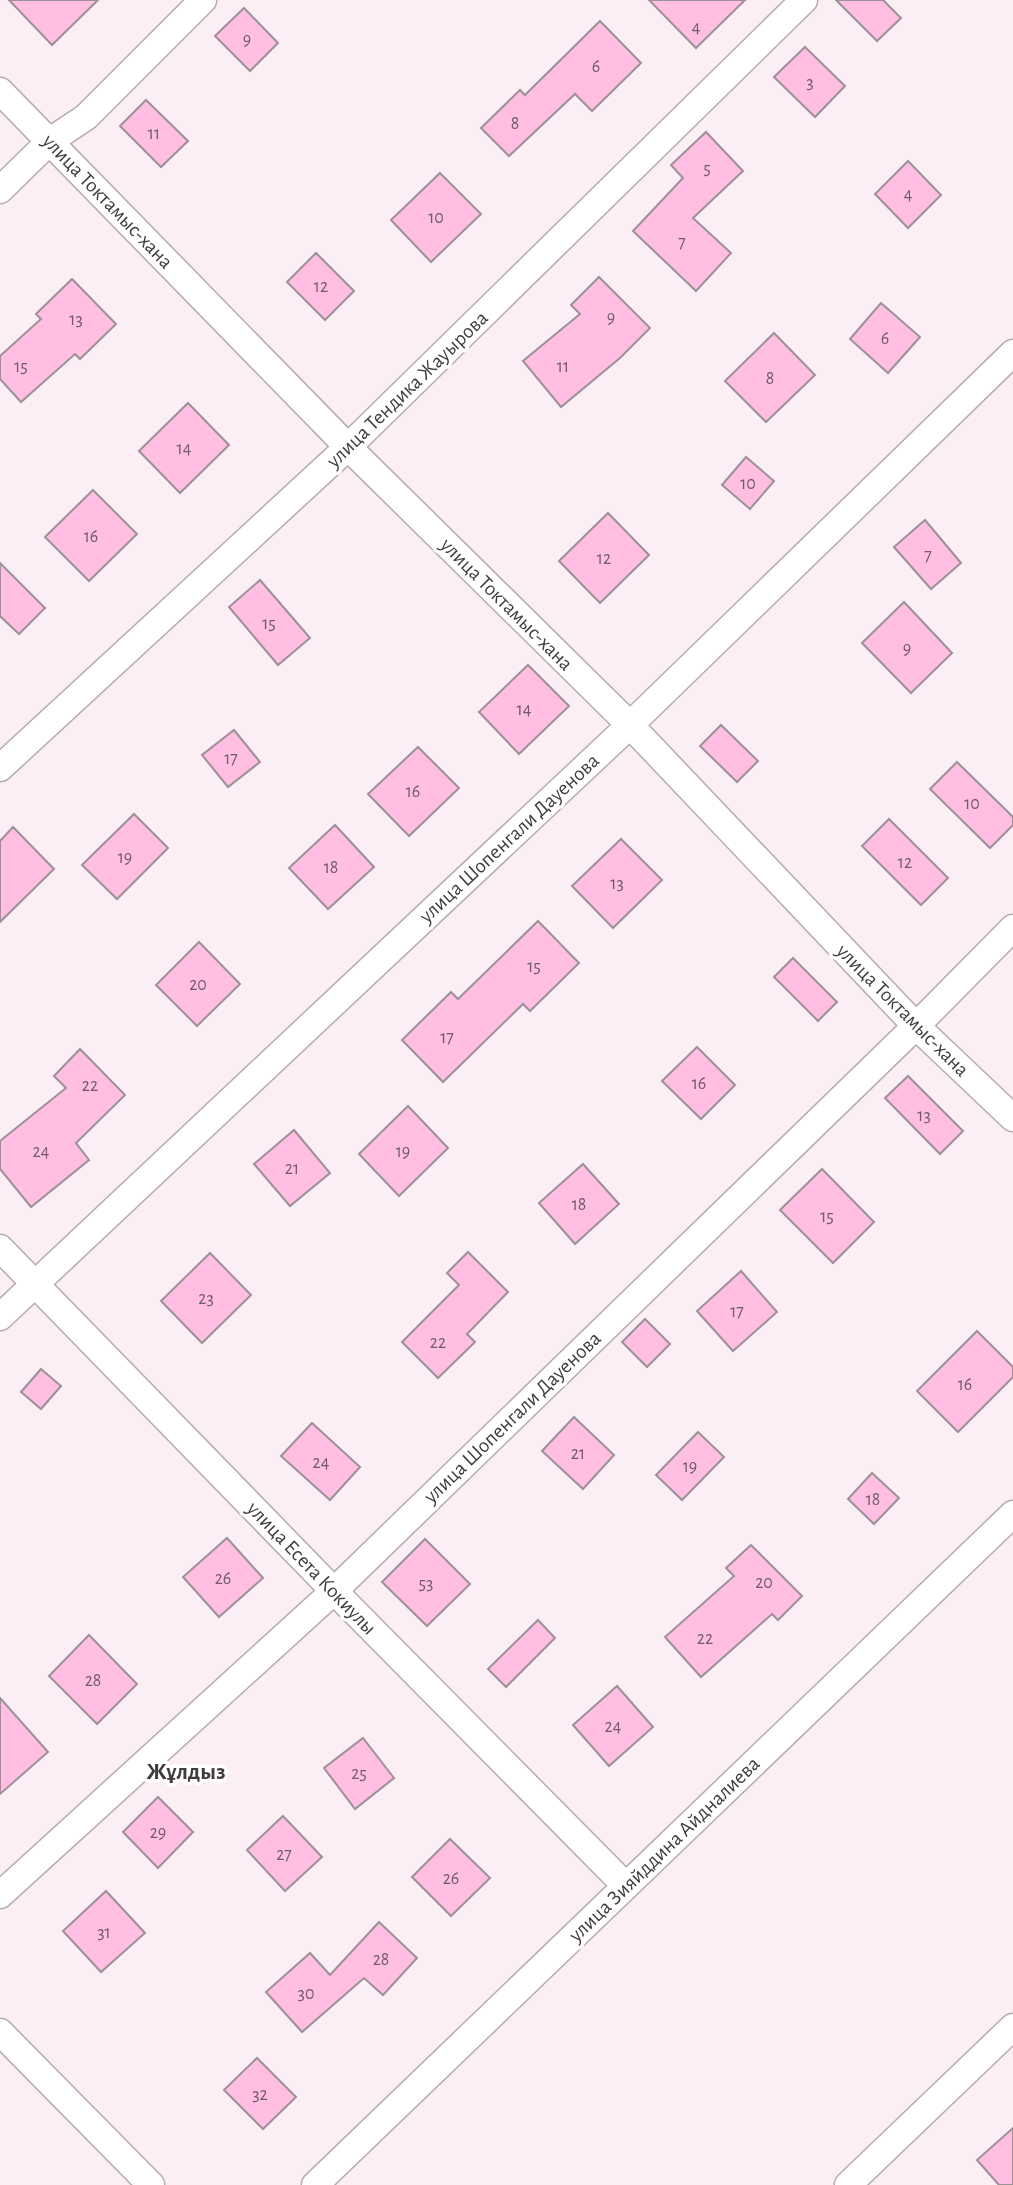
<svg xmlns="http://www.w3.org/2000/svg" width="1013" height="2185" font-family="'Alegreya Sans',sans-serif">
  <rect width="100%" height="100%" fill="#fbeef5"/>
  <g fill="#ffbee2" stroke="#9c9197" stroke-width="2">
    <polygon points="9,0 98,0 52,45"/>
    <polygon points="649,0 745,0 696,48"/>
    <polygon points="836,0 883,0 901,18 877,41"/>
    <polygon points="244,8 278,43 250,71 215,36"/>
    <polygon points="600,21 641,63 592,111 575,94 509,156 481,128 520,90 525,95"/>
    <polygon points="805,47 845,86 815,117 774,77"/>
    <polygon points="146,100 188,141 161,167 120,126"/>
    <polygon points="706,132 743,171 693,218 731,253 696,291 633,231 683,178 671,165"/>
    <polygon points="908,161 941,195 908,228 875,194"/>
    <polygon points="440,173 481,214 431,262 391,220"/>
    <polygon points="316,253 354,291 325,320 287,282"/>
    <polygon points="599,277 650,328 620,358 561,407 523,361 580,314 571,305"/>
    <polygon points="72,279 116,324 80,359 75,354 21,402 0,379 0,356 41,319 36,314"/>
    <polygon points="881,303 920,337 888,373 850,339"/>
    <polygon points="774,333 815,375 766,422 725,381"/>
    <polygon points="188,403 229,445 180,493 139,451"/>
    <polygon points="746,457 774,481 750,509 722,485"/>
    <polygon points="93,490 137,534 89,581 45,537"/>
    <polygon points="608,513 649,555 600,603 559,561"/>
    <polygon points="925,520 961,563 931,589 894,547"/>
    <polygon points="0,563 45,608 19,634 0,616"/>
    <polygon points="260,580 310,638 278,665 229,607"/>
    <polygon points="904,602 952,653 911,693 862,643"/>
    <polygon points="528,665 569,706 519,754 479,712"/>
    <polygon points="721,725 758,761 737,782 700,746"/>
    <polygon points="234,730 260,762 228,787 202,755"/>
    <polygon points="418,747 459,788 409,836 368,794"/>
    <polygon points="957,762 1013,817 1013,825 990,848 930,789"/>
    <polygon points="134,814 168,848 117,899 82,865"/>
    <polygon points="889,819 948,878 921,905 862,846"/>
    <polygon points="335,825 374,867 328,909 289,868"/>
    <polygon points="13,827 54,869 0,922 0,841"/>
    <polygon points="621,839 662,880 613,928 572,886"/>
    <polygon points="538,921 579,963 530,1011 523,1004 443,1082 402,1040 451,992 458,999"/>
    <polygon points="199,942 240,984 197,1026 156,985"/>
    <polygon points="793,958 837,1002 818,1021 774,977"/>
    <polygon points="697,1047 735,1085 701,1119 662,1081"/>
    <polygon points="80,1049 125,1095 76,1143 89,1160 31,1207 0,1169 0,1141 66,1088 54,1076"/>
    <polygon points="908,1076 963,1131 940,1154 885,1098"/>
    <polygon points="408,1106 448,1148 399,1196 359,1154"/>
    <polygon points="294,1130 330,1173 290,1206 254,1164"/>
    <polygon points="583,1164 619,1204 575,1244 539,1203"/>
    <polygon points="822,1169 874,1222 833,1263 780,1210"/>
    <polygon points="468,1252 508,1292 467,1334 475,1342 438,1378 402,1342 459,1285 447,1273"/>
    <polygon points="210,1253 251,1295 202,1343 161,1301"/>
    <polygon points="741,1271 777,1312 733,1351 697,1311"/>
    <polygon points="645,1319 670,1344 647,1367 622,1342"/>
    <polygon points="977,1331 1013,1367 1013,1377 958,1432 917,1391"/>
    <polygon points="41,1369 61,1386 41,1409 21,1392"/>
    <polygon points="574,1417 614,1455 583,1489 542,1451"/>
    <polygon points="312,1423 360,1467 330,1500 281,1456"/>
    <polygon points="698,1432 724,1457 682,1500 656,1475"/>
    <polygon points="872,1473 899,1498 874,1524 848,1499"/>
    <polygon points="227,1538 263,1578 219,1617 183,1577"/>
    <polygon points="425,1539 470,1584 427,1626 382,1582"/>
    <polygon points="751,1545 802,1596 778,1620 772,1614 701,1677 665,1637 734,1576 726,1568"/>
    <polygon points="538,1620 555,1638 506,1687 488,1669"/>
    <polygon points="89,1635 137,1684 97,1724 49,1676"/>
    <polygon points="617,1686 653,1727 609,1766 573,1725"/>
    <polygon points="0,1698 48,1752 0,1794"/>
    <polygon points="363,1738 394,1778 355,1809 324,1768"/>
    <polygon points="158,1797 193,1832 158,1868 123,1832"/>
    <polygon points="283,1816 322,1857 285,1891 247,1850"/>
    <polygon points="450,1839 490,1878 451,1916 412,1877"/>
    <polygon points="106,1891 145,1933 101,1972 63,1931"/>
    <polygon points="379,1922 417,1958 383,1995 364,1978 302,2032 266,1992 310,1953 330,1975"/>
    <polygon points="257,2058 296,2097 263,2129 224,2090"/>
    <polygon points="1013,2128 1013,2185 999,2185 977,2160"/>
  </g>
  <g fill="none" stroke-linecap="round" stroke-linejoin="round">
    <g stroke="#b7abb1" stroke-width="29">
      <g id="street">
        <polyline points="0,91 348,447 630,725 916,1026 1013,1118"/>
        <polyline points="0,190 50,141 86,117 203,0"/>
        <polyline points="0,768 348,447 804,0"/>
        <polyline points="0,1248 334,1591 626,1886"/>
        <polyline points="0,1317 630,725 1013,353"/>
        <polyline points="0,1895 334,1591 916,1026 1013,928"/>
        <polyline points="0,2032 151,2185"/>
        <polyline points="315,2185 1013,1514"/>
        <polyline points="848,2185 1013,2027"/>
      </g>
    </g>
    <use href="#street" stroke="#fff" stroke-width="26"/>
  </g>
  <g text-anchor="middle" stroke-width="7" stroke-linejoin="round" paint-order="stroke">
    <g font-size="18" fill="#705c67">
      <text x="696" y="33">4</text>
      <text x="247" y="45">9</text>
      <text x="596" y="72">6</text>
      <text x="810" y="88">3</text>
      <text x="515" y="129">8</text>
      <text x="154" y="139">11</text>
      <text x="707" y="174">5</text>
      <text x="908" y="200">4</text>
      <text x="436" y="223">10</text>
      <text x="682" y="248">7</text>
      <text x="321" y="292">12</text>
      <text x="611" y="323">9</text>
      <text x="76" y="325">13</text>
      <text x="885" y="344">6</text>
      <text x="21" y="372">15</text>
      <text x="563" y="372">11</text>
      <text x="770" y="384">8</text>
      <text x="184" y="454">14</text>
      <text x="748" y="489">10</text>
      <text x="91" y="542">16</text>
      <text x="928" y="561">7</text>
      <text x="604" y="564">12</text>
      <text x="269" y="629">15</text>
      <text x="907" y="654">9</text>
      <text x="524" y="715">14</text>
      <text x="231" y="764">17</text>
      <text x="413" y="797">16</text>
      <text x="972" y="809">10</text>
      <text x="125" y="863">19</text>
      <text x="905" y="868">12</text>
      <text x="331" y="873">18</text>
      <text x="617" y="889">13</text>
      <text x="534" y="972">15</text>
      <text x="198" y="990">20</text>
      <text x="447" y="1043">17</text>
      <text x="699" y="1089">16</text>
      <text x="90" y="1091">22</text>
      <text x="924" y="1121">13</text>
      <text x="41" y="1157">24</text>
      <text x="403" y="1157">19</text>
      <text x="292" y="1174">21</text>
      <text x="579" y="1210">18</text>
      <text x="827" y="1222">15</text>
      <text x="206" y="1304">23</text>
      <text x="737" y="1317">17</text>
      <text x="438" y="1348">22</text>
      <text x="965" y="1390">16</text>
      <text x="578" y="1459">21</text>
      <text x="321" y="1468">24</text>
      <text x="690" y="1472">19</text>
      <text x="873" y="1505">18</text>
      <text x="223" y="1584">26</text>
      <text x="764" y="1588">20</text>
      <text x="426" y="1589">53</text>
      <text x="705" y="1644">22</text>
      <text x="93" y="1686">28</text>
      <text x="613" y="1732">24</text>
      <text x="359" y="1779">25</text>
      <text x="158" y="1838">29</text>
      <text x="284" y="1860">27</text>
      <text x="451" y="1884">26</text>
      <text x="104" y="1938">31</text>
      <text x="381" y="1965">28</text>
      <text x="306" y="1999">30</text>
      <text x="260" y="2100">32</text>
    </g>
    <g font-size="21" fill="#403b3e" stroke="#fff">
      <text transform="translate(108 201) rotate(46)" y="7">улица Токтамыс-хана</text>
      <text transform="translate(407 389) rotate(-44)" y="7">улица Тендика Жауырова</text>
      <text transform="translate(507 604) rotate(45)" y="7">улица Токтамыс-хана</text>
      <text transform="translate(509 838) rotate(-43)" y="7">улица Шопенгали Дауенова</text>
      <text transform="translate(903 1010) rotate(45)" y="7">улица Токтамыс-хана</text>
      <text transform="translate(512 1417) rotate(-44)" y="7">улица Шопенгали Дауенова</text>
      <text transform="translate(312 1568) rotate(46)" y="7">улица Есета Кокиулы</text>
      <text transform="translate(664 1849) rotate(-44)" y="7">улица Зияйддина Айдналиева</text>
    </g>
    <g font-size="23" font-weight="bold" fill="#403b3e" stroke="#fff">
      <text x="186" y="1779">Жұлдыз</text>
    </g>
  </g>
</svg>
